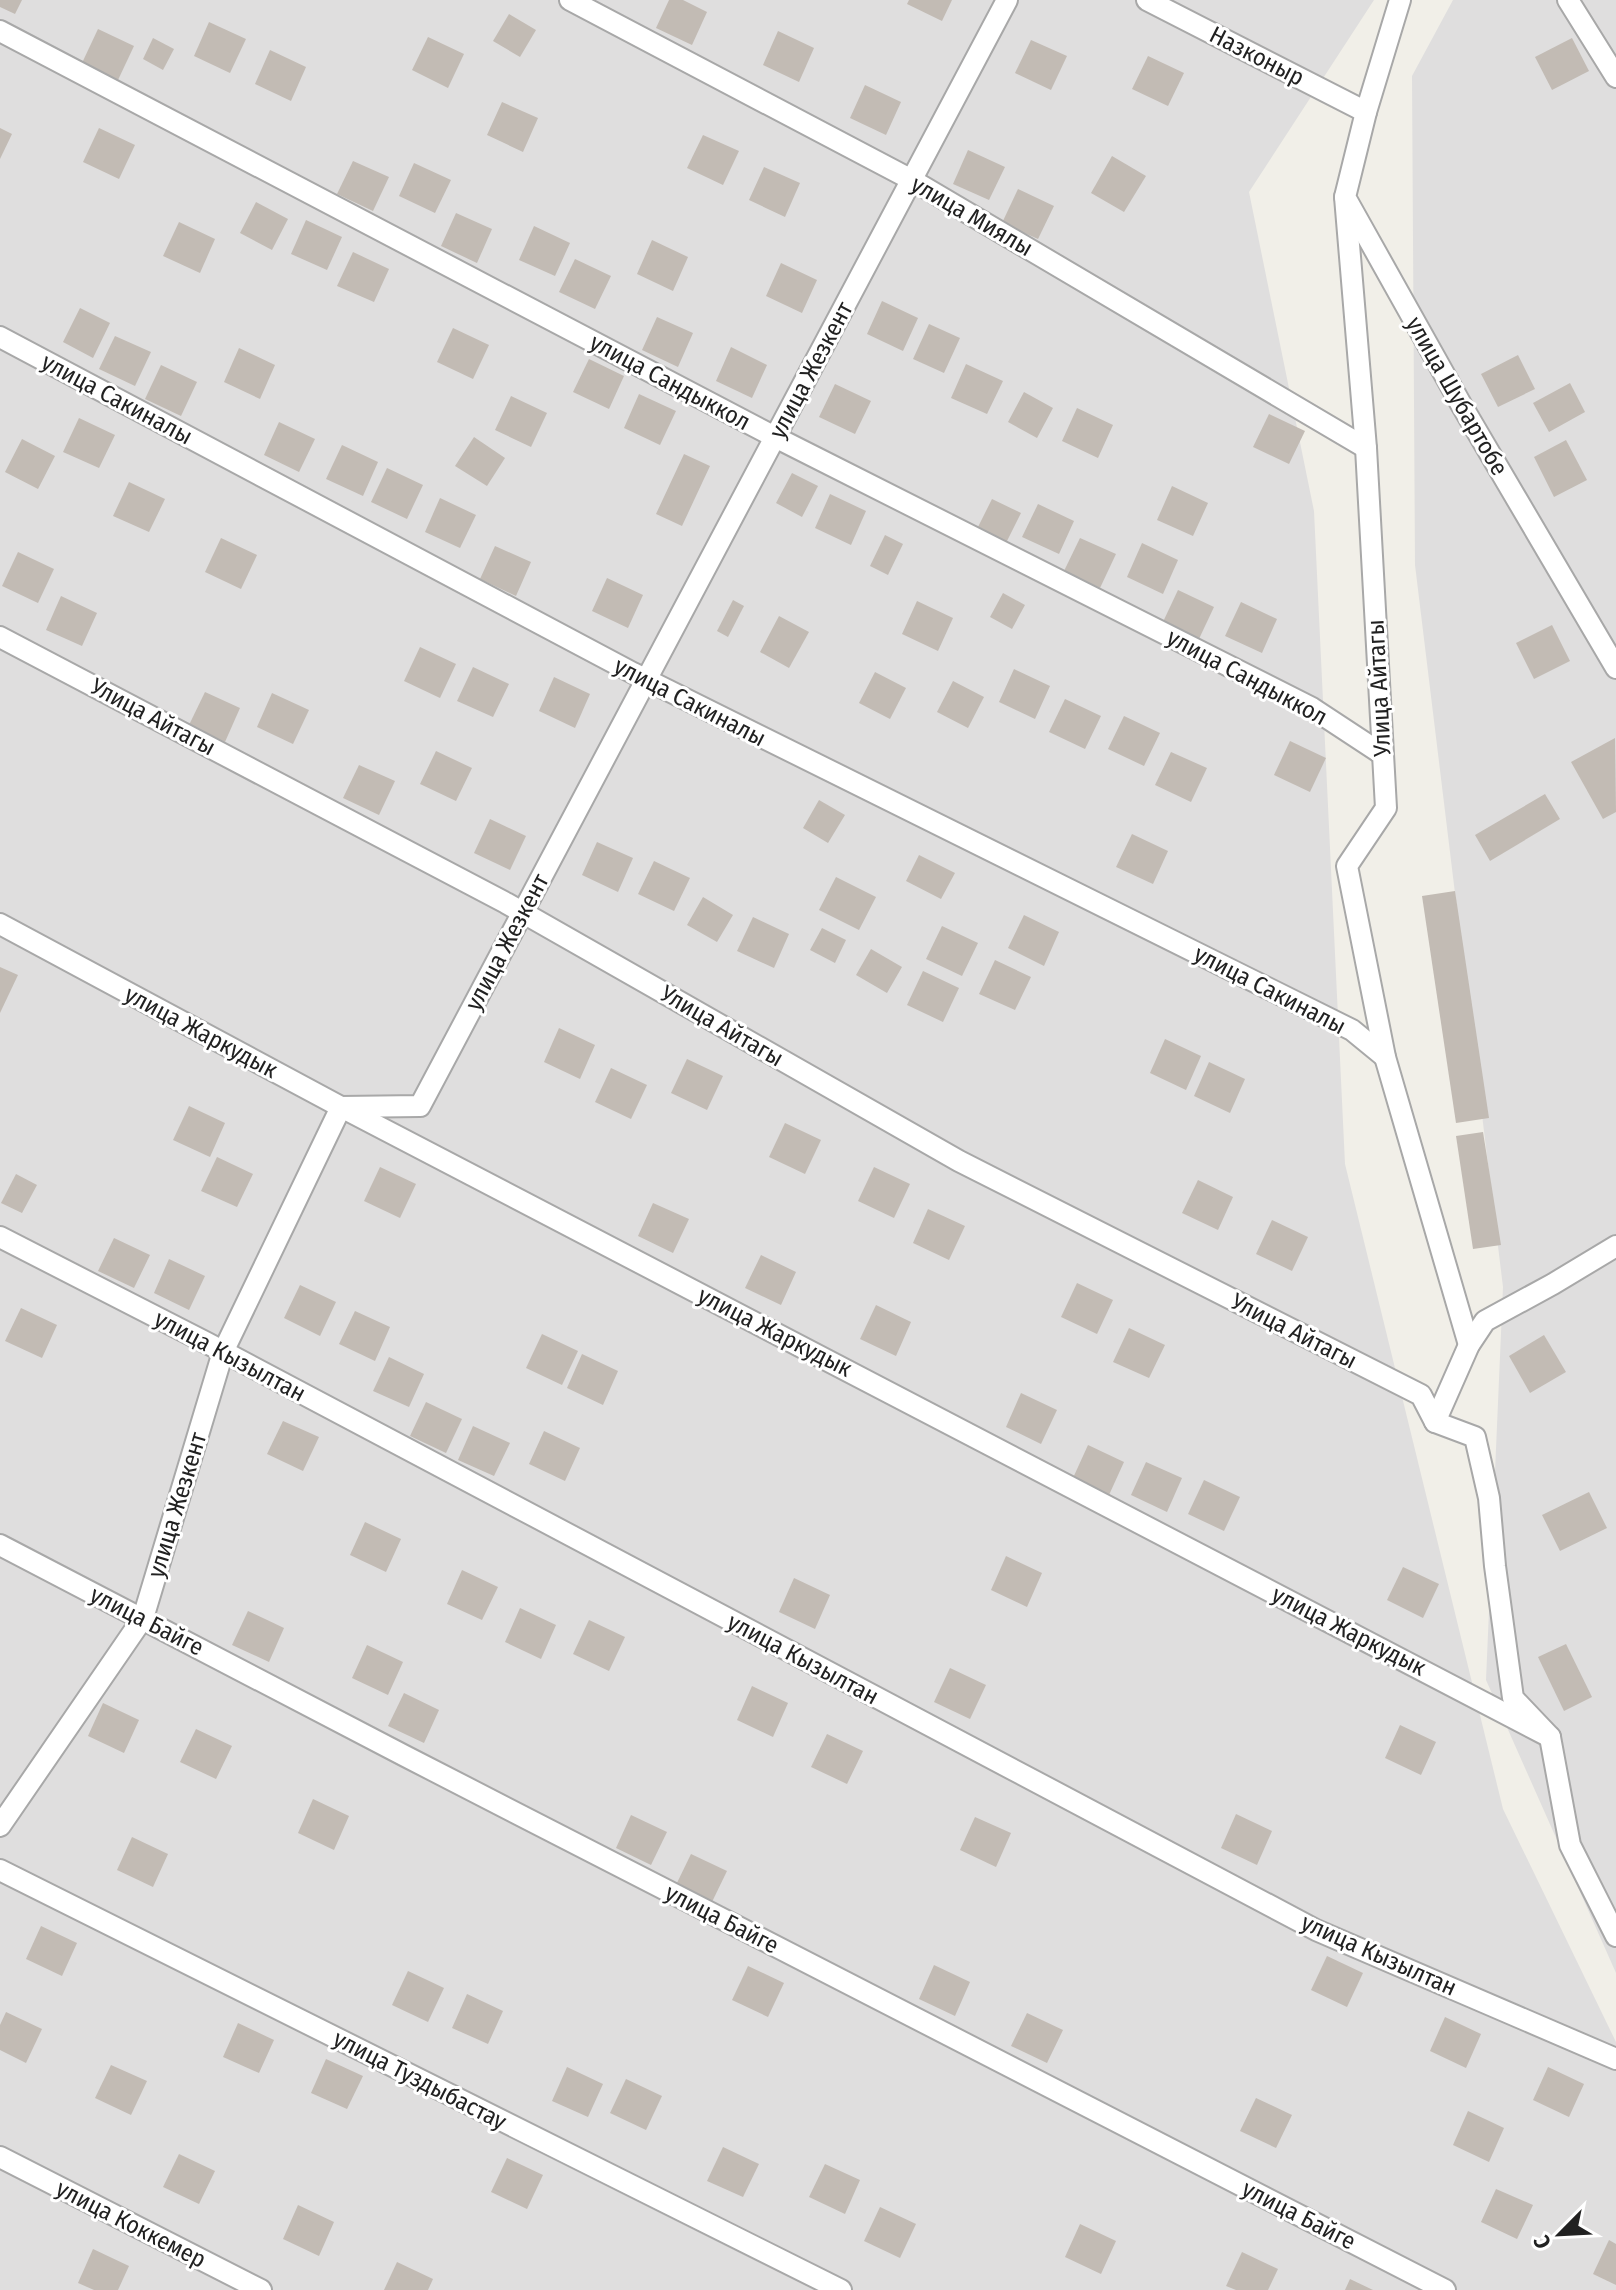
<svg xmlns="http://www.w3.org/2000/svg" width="1616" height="2290" font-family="'Fira Sans Condensed',sans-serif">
  <rect width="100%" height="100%" fill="#f1efe8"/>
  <g fill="#dfdede">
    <polygon points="0,0 1374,0 1249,192 1314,511 1345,1164 1503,1809 1616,2042 1616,2290 0,2290"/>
    <polygon points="1453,0 1616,0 1616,1973 1486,1680 1503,1287 1415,565 1412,76"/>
  </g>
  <g fill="#c2bbb4">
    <polygon points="0,0 22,0 15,14 0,7"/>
    <polygon points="669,0 683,0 707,12 692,45 656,28"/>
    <polygon points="909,0 952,0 942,21 907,4"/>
    <polygon points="509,14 536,30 520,57 493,41"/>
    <polygon points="209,22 246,39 230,73 194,56"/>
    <polygon points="98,29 134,46 118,80 82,63"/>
    <polygon points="778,31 814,48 799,82 763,65"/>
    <polygon points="428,37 464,54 448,88 412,70"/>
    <polygon points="153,38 174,49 163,70 143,59"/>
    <polygon points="1572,38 1589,71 1552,90 1535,57"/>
    <polygon points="1031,40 1067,56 1051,90 1015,73"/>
    <polygon points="270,50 306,67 291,101 255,84"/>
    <polygon points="1148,56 1184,73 1168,106 1132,89"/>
    <polygon points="865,85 901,102 886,135 850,118"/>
    <polygon points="502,102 538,118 523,152 487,135"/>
    <polygon points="0,128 12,134 0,159"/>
    <polygon points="99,128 135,145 119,179 83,162"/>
    <polygon points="703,135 739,151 723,185 687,168"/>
    <polygon points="968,150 1005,167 989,200 953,184"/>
    <polygon points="1112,156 1146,176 1124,212 1091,193"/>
    <polygon points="353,161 389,177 373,211 337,194"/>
    <polygon points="414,163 451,180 435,213 399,196"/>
    <polygon points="764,167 800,183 785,217 749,200"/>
    <polygon points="1018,189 1054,206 1038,239 1002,223"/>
    <polygon points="256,202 288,219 272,250 240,233"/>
    <polygon points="456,213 492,229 477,263 441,246"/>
    <polygon points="306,220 342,237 327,270 291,254"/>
    <polygon points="179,222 215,239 200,273 163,256"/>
    <polygon points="534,226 570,243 555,276 519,260"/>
    <polygon points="652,240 688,257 673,291 637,274"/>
    <polygon points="353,252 389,269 374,302 337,286"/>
    <polygon points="575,259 611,276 595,309 559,292"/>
    <polygon points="781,263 817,280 802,313 766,296"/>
    <polygon points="882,301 918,318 903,351 867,334"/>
    <polygon points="80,308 110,323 93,358 63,342"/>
    <polygon points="657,317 693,333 678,367 642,350"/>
    <polygon points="929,324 960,338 944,373 913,359"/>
    <polygon points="453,328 489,345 473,379 437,362"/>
    <polygon points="115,336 151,352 135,386 99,369"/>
    <polygon points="731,347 767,365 752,398 716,381"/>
    <polygon points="239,348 275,365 260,399 224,382"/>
    <polygon points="1518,355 1535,389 1498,407 1481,374"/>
    <polygon points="589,359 624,376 609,409 573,392"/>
    <polygon points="966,364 1003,381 987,414 951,398"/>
    <polygon points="161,365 197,382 181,416 145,399"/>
    <polygon points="1570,383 1585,412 1549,432 1533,403"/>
    <polygon points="835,384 871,401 855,434 819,417"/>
    <polygon points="1024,392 1053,408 1037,438 1008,422"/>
    <polygon points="639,394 676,411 660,445 624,428"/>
    <polygon points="511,396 547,413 531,447 495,430"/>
    <polygon points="1077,408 1113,425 1098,458 1062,441"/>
    <polygon points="1269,414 1305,431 1289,464 1253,447"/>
    <polygon points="79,418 115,435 99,468 63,452"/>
    <polygon points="279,422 315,439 299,472 264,455"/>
    <polygon points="474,437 505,458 487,486 455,466"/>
    <polygon points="22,439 55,456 38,489 5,472"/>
    <polygon points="1566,440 1587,480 1554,497 1534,457"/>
    <polygon points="342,445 378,462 363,496 326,479"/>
    <polygon points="684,454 710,466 682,526 656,514"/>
    <polygon points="387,468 423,485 407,519 371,502"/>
    <polygon points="792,473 818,486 802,517 776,503"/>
    <polygon points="129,482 165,499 149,532 113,516"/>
    <polygon points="1172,486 1208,503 1193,536 1157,520"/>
    <polygon points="830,494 866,511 851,545 815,528"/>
    <polygon points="440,498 476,515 460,548 425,532"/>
    <polygon points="992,499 1021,513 1005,545 976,531"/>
    <polygon points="1038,504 1074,521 1059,554 1022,537"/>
    <polygon points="885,535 903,544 888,575 870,566"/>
    <polygon points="221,538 257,555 241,589 205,572"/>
    <polygon points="1080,538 1116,554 1100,588 1064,571"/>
    <polygon points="1142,543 1178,560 1163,594 1127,577"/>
    <polygon points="495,546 531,562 516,596 480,579"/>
    <polygon points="18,552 54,569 38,603 2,586"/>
    <polygon points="607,578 643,595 628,628 592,611"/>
    <polygon points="1178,590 1214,607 1198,641 1162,624"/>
    <polygon points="1003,593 1025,605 1012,629 990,617"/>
    <polygon points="61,596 97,613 82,646 46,630"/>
    <polygon points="733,600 744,606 728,637 717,631"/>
    <polygon points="917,601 953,618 938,651 902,634"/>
    <polygon points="1241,602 1277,619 1262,653 1225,636"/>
    <polygon points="779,616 809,632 789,668 760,652"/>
    <polygon points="1552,625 1570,661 1534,679 1516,643"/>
    <polygon points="420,647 456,664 440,698 404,681"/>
    <polygon points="473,667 509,684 493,717 457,701"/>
    <polygon points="1014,669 1050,686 1035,719 999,702"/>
    <polygon points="875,672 906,688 890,719 859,703"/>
    <polygon points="554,677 590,694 575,728 539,711"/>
    <polygon points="953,681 984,697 968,728 937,712"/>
    <polygon points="205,692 240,708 225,742 189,725"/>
    <polygon points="272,693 309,710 293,744 257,727"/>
    <polygon points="1065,699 1101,716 1085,749 1049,732"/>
    <polygon points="1124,716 1160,733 1144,766 1108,749"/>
    <polygon points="1615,738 1616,812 1603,819 1571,762"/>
    <polygon points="1290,741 1326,758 1310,792 1274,775"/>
    <polygon points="436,751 472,768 456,801 420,784"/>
    <polygon points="1171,752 1207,768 1191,802 1155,785"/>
    <polygon points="359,765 395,781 379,815 343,798"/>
    <polygon points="1545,794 1560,819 1490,861 1475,835"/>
    <polygon points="819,800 845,815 828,843 803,828"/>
    <polygon points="490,819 526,836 510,870 474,853"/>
    <polygon points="1132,834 1168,851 1153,884 1116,867"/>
    <polygon points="597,842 633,858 618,892 582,875"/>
    <polygon points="919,855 955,873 941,899 906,881"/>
    <polygon points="654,861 690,878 674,911 638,894"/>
    <polygon points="836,877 876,897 859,930 819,910"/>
    <polygon points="1455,891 1489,1118 1456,1123 1422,896"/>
    <polygon points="703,897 733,915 717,942 687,925"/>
    <polygon points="1024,915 1059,932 1044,966 1008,948"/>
    <polygon points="753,917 789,934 774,968 737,951"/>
    <polygon points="942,926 978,943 962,976 926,959"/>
    <polygon points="822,928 846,940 835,963 810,950"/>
    <polygon points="871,949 902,967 887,993 856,975"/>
    <polygon points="995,960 1031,977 1015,1010 979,994"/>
    <polygon points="0,967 18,975 0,1013"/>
    <polygon points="923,971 959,988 943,1022 907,1005"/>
    <polygon points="559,1028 595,1045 580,1079 544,1062"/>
    <polygon points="1165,1039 1201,1056 1186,1090 1150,1073"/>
    <polygon points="687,1059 723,1076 707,1110 671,1093"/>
    <polygon points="1209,1062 1245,1079 1230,1113 1194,1096"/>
    <polygon points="611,1068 647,1085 631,1119 595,1102"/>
    <polygon points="189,1106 225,1123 210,1157 173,1140"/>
    <polygon points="785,1123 821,1140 805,1174 769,1157"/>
    <polygon points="1483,1132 1501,1245 1473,1249 1456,1136"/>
    <polygon points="217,1157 253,1174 237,1207 201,1191"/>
    <polygon points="380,1167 416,1184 400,1218 364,1201"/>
    <polygon points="874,1167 910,1184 894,1218 858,1201"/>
    <polygon points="16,1174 37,1185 22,1213 1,1203"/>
    <polygon points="1198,1180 1233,1197 1218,1230 1182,1213"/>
    <polygon points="653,1203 689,1219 673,1253 638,1236"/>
    <polygon points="928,1209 965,1226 949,1260 913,1243"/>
    <polygon points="1272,1220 1308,1237 1292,1271 1256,1254"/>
    <polygon points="114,1238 150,1255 134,1288 98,1271"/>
    <polygon points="761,1255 796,1272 781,1305 745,1288"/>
    <polygon points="169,1259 205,1276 189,1310 154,1293"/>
    <polygon points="1077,1283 1113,1300 1097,1334 1061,1317"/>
    <polygon points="300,1285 336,1302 320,1336 284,1318"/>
    <polygon points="876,1305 911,1322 896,1356 860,1339"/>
    <polygon points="21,1308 57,1325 42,1358 5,1341"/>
    <polygon points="355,1311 390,1327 375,1361 339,1344"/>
    <polygon points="1129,1328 1165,1345 1149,1378 1113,1362"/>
    <polygon points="542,1334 578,1351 562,1385 526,1368"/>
    <polygon points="1544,1335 1566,1372 1530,1393 1509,1356"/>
    <polygon points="582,1354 618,1371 603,1405 567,1388"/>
    <polygon points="389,1357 424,1374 409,1407 373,1391"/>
    <polygon points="1021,1393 1057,1410 1041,1444 1006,1427"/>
    <polygon points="426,1402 462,1419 446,1453 410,1436"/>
    <polygon points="283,1421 319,1437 303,1471 267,1454"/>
    <polygon points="473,1426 510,1443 494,1476 458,1460"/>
    <polygon points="544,1431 580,1448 565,1481 529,1464"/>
    <polygon points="1088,1445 1124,1462 1109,1495 1073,1478"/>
    <polygon points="1146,1462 1182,1478 1167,1512 1131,1495"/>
    <polygon points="1204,1480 1240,1497 1224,1531 1188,1514"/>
    <polygon points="1589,1492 1607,1528 1560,1551 1542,1515"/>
    <polygon points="365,1522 401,1539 386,1572 350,1555"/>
    <polygon points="1006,1556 1042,1573 1027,1607 991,1590"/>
    <polygon points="1403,1567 1439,1584 1423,1618 1387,1600"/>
    <polygon points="462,1570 498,1587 482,1620 447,1604"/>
    <polygon points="794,1578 830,1595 815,1629 779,1612"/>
    <polygon points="520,1608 556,1625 541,1659 505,1642"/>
    <polygon points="248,1611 284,1628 269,1662 232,1645"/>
    <polygon points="589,1620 625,1637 609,1671 573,1654"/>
    <polygon points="1566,1644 1592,1697 1564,1711 1538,1657"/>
    <polygon points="367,1645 403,1662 388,1695 352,1678"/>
    <polygon points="950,1668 986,1685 970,1719 934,1702"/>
    <polygon points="752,1686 788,1703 773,1737 737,1720"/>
    <polygon points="404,1693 439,1710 424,1743 388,1726"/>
    <polygon points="103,1703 139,1720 124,1753 88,1736"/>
    <polygon points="1400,1725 1436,1742 1421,1775 1385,1758"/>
    <polygon points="196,1729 232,1746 216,1779 180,1762"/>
    <polygon points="827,1734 863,1751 847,1784 811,1767"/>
    <polygon points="313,1799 349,1816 334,1850 298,1833"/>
    <polygon points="1236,1814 1272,1831 1257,1865 1221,1848"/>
    <polygon points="631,1815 667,1832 651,1865 616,1848"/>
    <polygon points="975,1817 1011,1833 996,1867 960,1850"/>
    <polygon points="132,1837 168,1854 153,1887 117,1870"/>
    <polygon points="691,1854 727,1871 711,1904 675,1887"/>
    <polygon points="41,1926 77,1943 62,1976 26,1959"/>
    <polygon points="1327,1956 1363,1973 1347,2007 1311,1990"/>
    <polygon points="934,1965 970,1982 955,2016 919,1999"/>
    <polygon points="748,1966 784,1983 768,2017 732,2000"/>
    <polygon points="408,1971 444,1988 428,2022 392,2005"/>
    <polygon points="467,1994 503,2011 488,2044 452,2028"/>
    <polygon points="6,2012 42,2029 26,2063 0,2050 0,2025"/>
    <polygon points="1027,2013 1063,2030 1047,2063 1011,2046"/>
    <polygon points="1445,2017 1481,2034 1466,2068 1430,2051"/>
    <polygon points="238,2023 274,2040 259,2073 223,2057"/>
    <polygon points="326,2059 363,2076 347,2109 311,2093"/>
    <polygon points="111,2065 147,2081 131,2115 95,2098"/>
    <polygon points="567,2067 603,2084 588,2117 552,2101"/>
    <polygon points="1548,2067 1584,2084 1569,2117 1533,2100"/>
    <polygon points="626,2079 662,2096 646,2130 610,2113"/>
    <polygon points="1256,2098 1292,2115 1276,2148 1240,2131"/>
    <polygon points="1468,2111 1504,2128 1489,2162 1453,2145"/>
    <polygon points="723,2147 759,2164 743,2197 707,2181"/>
    <polygon points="179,2154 215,2171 199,2204 163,2187"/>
    <polygon points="507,2158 543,2175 527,2209 491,2192"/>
    <polygon points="825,2164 860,2180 845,2214 809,2197"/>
    <polygon points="1496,2189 1533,2205 1517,2239 1481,2222"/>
    <polygon points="298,2205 334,2222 319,2256 283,2239"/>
    <polygon points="880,2207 916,2224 900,2258 864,2241"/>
    <polygon points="1080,2224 1116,2241 1101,2274 1065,2257"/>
    <polygon points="1609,2240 1616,2244 1616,2285 1593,2274"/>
    <polygon points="93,2249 129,2266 118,2290 94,2290 78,2283"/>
    <polygon points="1242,2252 1278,2269 1268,2290 1236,2290 1226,2286"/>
    <polygon points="397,2262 433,2279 428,2290 384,2290"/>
    <polygon points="1350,2279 1373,2290 1345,2290"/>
  </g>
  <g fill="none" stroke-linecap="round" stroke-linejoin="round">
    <g stroke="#a8a8a8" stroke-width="24">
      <g id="minor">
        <polyline points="570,0 912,180 1366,448"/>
        <polyline points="1147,0 1366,112"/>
        <polyline points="1400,0 1366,112 1345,197 1462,406 1616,668"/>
        <polyline points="1568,0 1616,77"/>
        <polyline points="0,31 775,437 1312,708 1382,754"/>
        <polyline points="1345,197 1366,448 1386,808 1347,866 1385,1057 1469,1345"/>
        <polyline points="0,337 633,673 1352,1030 1385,1057"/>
        <polyline points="0,637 506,903 959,1161 1421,1395 1435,1422"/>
        <polyline points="0,924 341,1107 1550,1737"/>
        <polyline points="0,1237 207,1343 1316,1930 1616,2059"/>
        <polyline points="1616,1246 1553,1284 1485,1321 1469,1345 1435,1422 1475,1437 1489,1498 1495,1566 1513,1698 1550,1737 1570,1845 1616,1936"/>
        <polyline points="0,1545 405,1756 1445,2290"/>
        <polyline points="0,1826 143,1618 223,1352 341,1107 420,1106 1007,0"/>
        <polyline points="0,1870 841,2290"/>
        <polyline points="0,2157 261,2290"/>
      </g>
    </g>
    <use href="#minor" stroke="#fff" stroke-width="20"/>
  </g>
  <g text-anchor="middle" stroke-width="6" stroke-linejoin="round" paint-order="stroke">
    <g font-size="24" fill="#212121" stroke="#fff">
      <text transform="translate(1257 56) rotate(27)" y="8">Назконыр</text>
      <text transform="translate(972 216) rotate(30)" y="8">улица Миялы</text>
      <text transform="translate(811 370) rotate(-62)" y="8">улица Жезкент</text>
      <text transform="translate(670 382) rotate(28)" y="8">улица Сандыккол</text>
      <text transform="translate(1457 396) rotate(60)" y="8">улица Шубартобе</text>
      <text transform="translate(117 399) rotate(28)" y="8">улица Сакиналы</text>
      <text transform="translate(1247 677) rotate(28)" y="8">улица Сандыккол</text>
      <text transform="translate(1379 688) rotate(-93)" y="8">Улица Айтагы</text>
      <text transform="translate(690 702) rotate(27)" y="8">улица Сакиналы</text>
      <text transform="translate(153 717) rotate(28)" y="8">Улица Айтагы</text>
      <text transform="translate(507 942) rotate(-62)" y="8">улица Жезкент</text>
      <text transform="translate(1270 990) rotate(27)" y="8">улица Сакиналы</text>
      <text transform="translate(722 1026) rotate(30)" y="8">Улица Айтагы</text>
      <text transform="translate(201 1032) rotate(28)" y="8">улица Жаркудык</text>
      <text transform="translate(1294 1331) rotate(27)" y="8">Улица Айтагы</text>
      <text transform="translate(775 1332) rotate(27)" y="8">улица Жаркудык</text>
      <text transform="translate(230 1356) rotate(28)" y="8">улица Кызылтан</text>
      <text transform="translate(177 1505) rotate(-73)" y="8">улица Жезкент</text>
      <text transform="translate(147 1621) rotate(27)" y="8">улица Байге</text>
      <text transform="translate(1349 1631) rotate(27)" y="8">улица Жаркудык</text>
      <text transform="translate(803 1659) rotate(28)" y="8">улица Кызылтан</text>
      <text transform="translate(722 1919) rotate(27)" y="8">улица Байге</text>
      <text transform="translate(1379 1955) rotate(24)" y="8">улица Кызылтан</text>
      <text transform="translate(420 2080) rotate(27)" y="8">улица Туздыбастау</text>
      <text transform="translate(1299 2215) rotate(27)" y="8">улица Байге</text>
      <text transform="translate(131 2224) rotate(27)" y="8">улица Коккемер</text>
    </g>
  </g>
  <g transform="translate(1560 2234) rotate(246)" stroke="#ffffff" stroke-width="6" paint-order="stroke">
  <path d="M0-6L14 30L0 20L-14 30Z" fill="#212121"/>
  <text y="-12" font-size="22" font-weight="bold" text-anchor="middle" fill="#212121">С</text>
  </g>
</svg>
